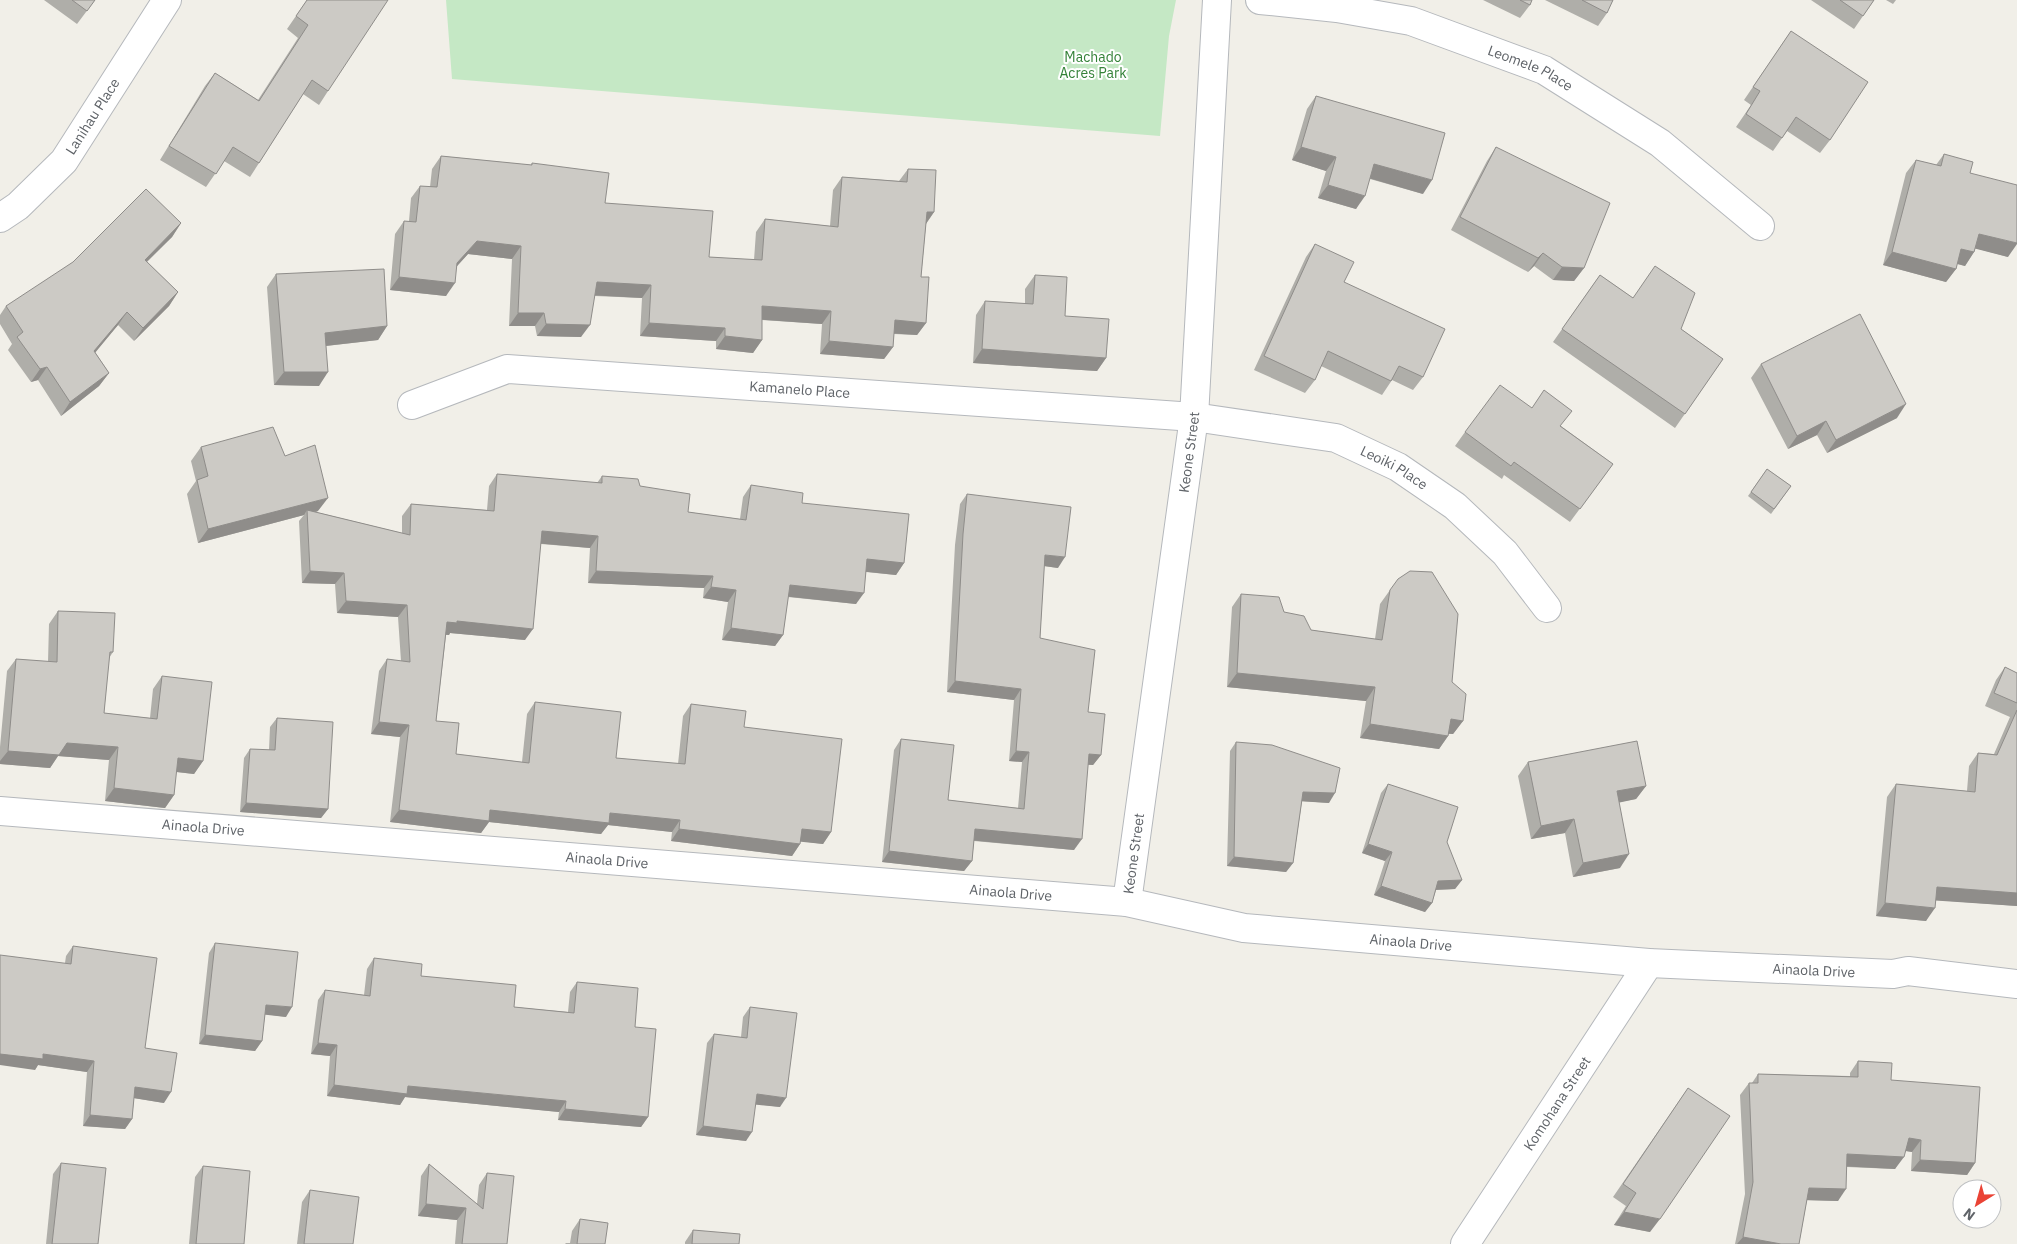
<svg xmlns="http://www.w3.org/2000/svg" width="2017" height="1244" font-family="'IBM Plex Sans',sans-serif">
  <rect width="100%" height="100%" fill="#f1efe8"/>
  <polygon fill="#c5e8c5" points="446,0 1176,0 1169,36 1160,136 452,79"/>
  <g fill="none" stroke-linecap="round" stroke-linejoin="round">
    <g stroke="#b5b8bc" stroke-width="30">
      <g id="minor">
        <path id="s1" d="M1260 0 1337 8 1411 21 1544 70 1660 143 1760 226"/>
        <path id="s2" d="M0 218 18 206 64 161 167 0"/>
        <path id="s3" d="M412 405 507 369 1194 417 1336 438 1398 467 1455 506 1505 553 1547 608"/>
        <path id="s4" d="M1127 902 1194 417 1217 0"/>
      </g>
    </g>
    <g stroke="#b5b8bc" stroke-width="30">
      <g id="tertiary">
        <path id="s5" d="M0 811 1127 902 1244 928 1649 963 1893 974 1908 971 2017 984"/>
        <path id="s6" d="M1465 1244 1649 963"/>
      </g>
    </g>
    <use href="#minor" stroke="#fff" stroke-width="28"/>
    <use href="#tertiary" stroke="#fff" stroke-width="28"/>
  </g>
  <g fill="#afaea9">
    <polygon points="44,0 95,0 77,24"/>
    <polygon points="307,0 328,91 319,105 303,94 259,163 250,177 224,161 206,187 160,160 205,86 215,73 258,100 298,38 287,29"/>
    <polygon points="1483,0 1532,0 1530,5 1520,18"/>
    <polygon points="1545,0 1613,0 1607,13 1598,26"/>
    <polygon points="1811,0 1874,0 1854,29"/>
    <polygon points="1886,0 1896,0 1893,4"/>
    <polygon points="1791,31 1830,140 1820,153 1787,131 1773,151 1736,127 1751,105 1744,100"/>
    <polygon points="1316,96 1423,194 1370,179 1356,209 1318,198 1326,171 1292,160 1307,109"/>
    <polygon points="1496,147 1584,268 1574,281 1553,280 1534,266 1528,272 1451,230 1487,161"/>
    <polygon points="1944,154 1970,173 2008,257 1975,248 1974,252 1965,266 1957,264 1956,269 1946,282 1883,265 1906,173 1916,160 1936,165"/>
    <polygon points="441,156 531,165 532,163 605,203 709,257 754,260 756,232 765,219 830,226 833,190 842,177 899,181 908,169 934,212 926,224 921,277 926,323 917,335 894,334 893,347 884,359 820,354 822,324 762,320 762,340 753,353 716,349 716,341 640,336 642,298 595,296 581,337 537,336 535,326 509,326 512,259 468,254 457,266 446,296 390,290 395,234 404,221 409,221 411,198 420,186 430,187 432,169"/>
    <polygon points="181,223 172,237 147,262 178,292 169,306 134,341 118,325 95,352 109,373 99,386 61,416 38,380 31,382 8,350 12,344 0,324 0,315 6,306"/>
    <polygon points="1315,244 1344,282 1423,377 1413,390 1392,380 1382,395 1321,366 1315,380 1305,393 1254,370 1306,257"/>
    <polygon points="276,274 387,326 378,340 326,346 319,386 274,385 267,287"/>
    <polygon points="1035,275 1065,316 1106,358 1097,371 973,363 976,315 985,301 1025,304 1025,289"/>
    <polygon points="1600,275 1633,298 1681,329 1723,359 1675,428 1553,342"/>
    <polygon points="1761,364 1897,418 1827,453 1817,435 1788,449 1751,378"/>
    <polygon points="1532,408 1561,426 1613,464 1570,522 1504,475 1502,479 1455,446 1465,432"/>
    <polygon points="201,447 285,456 318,511 316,512 402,533 402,516 411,504 487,510 489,486 497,474 597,483 602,476 640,486 688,512 740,519 743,497 751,485 802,503 904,563 896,575 866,572 856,604 788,597 783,635 775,646 722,640 728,602 703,598 704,588 588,583 590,548 541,544 525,640 450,633 449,635 446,635 436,721 456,754 522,762 527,714 535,702 616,758 678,764 683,716 691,704 744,727 831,832 823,844 800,841 800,844 792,856 671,841 672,832 608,825 601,834 489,822 481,833 390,822 400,737 371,734 379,671 387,659 401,661 398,617 337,613 335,584 302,583 299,521 304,515 198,543 187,494 196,481 191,461"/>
    <polygon points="1767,469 1791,486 1771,514 1748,496"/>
    <polygon points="967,494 1058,568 1044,566 1040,638 1088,712 1101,755 1093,765 1088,765 1074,850 974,841 972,861 964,871 882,862 894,750 901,739 948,800 1018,808 1022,762 1009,761 1014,700 947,692 955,545 960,504"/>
    <polygon points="1390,590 1452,682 1463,721 1453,734 1448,734 1448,736 1439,749 1360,738 1366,701 1227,687 1232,607 1241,594 1284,612 1311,630 1375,639 1380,604"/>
    <polygon points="58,611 113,652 109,658 104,713 150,718 153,689 162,676 203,761 194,774 176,772 174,795 165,808 105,801 109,760 58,756 50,768 0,764 0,747 7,671 16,659 48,662 49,624"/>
    <polygon points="2005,667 2017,673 2017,906 1936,900 1926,921 1876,916 1887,797 1896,784 1967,791 1969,766 1978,753 1994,754 2010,717 1985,706 1996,680"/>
    <polygon points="277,718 328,809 321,818 240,812 244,758 250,749 269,750 270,727"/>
    <polygon points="1236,742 1329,803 1302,801 1293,863 1286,872 1227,866 1230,751"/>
    <polygon points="1528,762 1646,786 1636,799 1619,802 1620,868 1573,877 1565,833 1531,839 1518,776"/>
    <polygon points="1388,784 1462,880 1455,889 1436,890 1432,903 1425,912 1374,895 1385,861 1362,853 1381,793"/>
    <polygon points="215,943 286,1017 265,1014 262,1041 255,1051 199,1044 209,953"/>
    <polygon points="73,946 145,1048 164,1103 134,1098 132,1119 125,1129 83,1126 87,1072 38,1065 35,1070 65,963 66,956"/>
    <polygon points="374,958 421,976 514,1007 568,1012 570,992 577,982 635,1027 648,1117 641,1127 558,1120 559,1112 405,1097 400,1105 327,1096 330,1056 311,1054 318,1000 325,990 364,995 367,969"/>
    <polygon points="750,1007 780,1107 755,1104 746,1141 696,1135 707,1043 714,1034 741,1037 743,1017"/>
    <polygon points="1858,1061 1891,1080 1975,1163 1967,1175 1911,1171 1912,1152 1905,1151 1895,1169 1847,1167 1838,1201 1807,1200 1799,1244 1735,1244 1745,1194 1740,1095 1749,1083 1752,1083 1758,1074 1850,1076 1850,1073"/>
    <polygon points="1688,1088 1650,1232 1614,1225 1626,1206 1613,1197"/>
    <polygon points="61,1163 98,1244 46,1244 53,1174"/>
    <polygon points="429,1164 477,1204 479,1185 487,1173 507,1244 455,1244 457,1220 418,1216 421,1176"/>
    <polygon points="203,1166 244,1244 189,1244 195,1177"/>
    <polygon points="310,1190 353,1244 297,1244 302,1202"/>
    <polygon points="580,1219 605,1244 565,1244 566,1243 570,1243 572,1231"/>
    <polygon points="693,1230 739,1244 685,1244 685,1242"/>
  </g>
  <g fill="#8f8d8a">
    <polygon points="1301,147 1336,157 1326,171 1292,160"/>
    <polygon points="1374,164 1432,180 1423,194 1365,177"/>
    <polygon points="1328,185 1365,196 1356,209 1318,198"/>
    <polygon points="927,212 934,212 925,225"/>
    <polygon points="181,223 172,237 135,273 145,260"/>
    <polygon points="1979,234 2017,243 2017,244 2008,257 1969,247"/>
    <polygon points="477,241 521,246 512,259 468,254 448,276 457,263"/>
    <polygon points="1961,249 1974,252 1965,266 1951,262"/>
    <polygon points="1892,252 1956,269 1946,282 1883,265"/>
    <polygon points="1543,253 1534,266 1528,272 1538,258"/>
    <polygon points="1562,267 1584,268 1574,281 1553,280"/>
    <polygon points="399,277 455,283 446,296 390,290"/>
    <polygon points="597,282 651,285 642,298 588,295"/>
    <polygon points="178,292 169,306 134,341 143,328"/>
    <polygon points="762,306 831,311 822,324 753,319"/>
    <polygon points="127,312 118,325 85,365 94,351"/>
    <polygon points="518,313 544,313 535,326 509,326"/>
    <polygon points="895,320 926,323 917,335 886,333"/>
    <polygon points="649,323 725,328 716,341 640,336"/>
    <polygon points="546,324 590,325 581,337 537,336"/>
    <polygon points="387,326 378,340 316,347 325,333"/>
    <polygon points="725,336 762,340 753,353 716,349"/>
    <polygon points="829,341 893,347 884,359 820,354"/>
    <polygon points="982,349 1106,358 1097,371 973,363"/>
    <polygon points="47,367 38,380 31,382 40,369"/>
    <polygon points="284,372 328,372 319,386 274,385"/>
    <polygon points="109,373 99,386 61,416 70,402"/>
    <polygon points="1906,404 1897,418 1827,453 1836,440"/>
    <polygon points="1826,421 1817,435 1788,449 1797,436"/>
    <polygon points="328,498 318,511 307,514 307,510 304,515 198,543 208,529"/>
    <polygon points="542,531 598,536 590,548 534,543"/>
    <polygon points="1045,555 1065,557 1058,568 1037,565"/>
    <polygon points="867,559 904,563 896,575 859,571"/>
    <polygon points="310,571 344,573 335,584 302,583"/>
    <polygon points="596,571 713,576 704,588 588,583"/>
    <polygon points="790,585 864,593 856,604 782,596"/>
    <polygon points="711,587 736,590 728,602 703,598"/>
    <polygon points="346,601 407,605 398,617 337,613"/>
    <polygon points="457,621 533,629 525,640 450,633 449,635 439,634 447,622"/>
    <polygon points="731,628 783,635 775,646 722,640"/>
    <polygon points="1237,673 1375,687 1366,701 1227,687"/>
    <polygon points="955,681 1021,689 1014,700 947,692"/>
    <polygon points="1451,719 1463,721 1453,734 1442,733"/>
    <polygon points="379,722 409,725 400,737 371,734"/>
    <polygon points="1370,724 1448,736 1439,749 1360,738"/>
    <polygon points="67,743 118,747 109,760 58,756 50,768 0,764 0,761 8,751"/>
    <polygon points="1016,751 1029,752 1022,762 1009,761"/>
    <polygon points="1089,754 1101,755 1093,765 1082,764"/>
    <polygon points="178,758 203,761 194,774 169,771"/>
    <polygon points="1646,786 1636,799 1608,805 1617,791"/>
    <polygon points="114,788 174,795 165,808 105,801"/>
    <polygon points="1303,792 1335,793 1329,803 1297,801"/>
    <polygon points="246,803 328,809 321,818 240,812"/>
    <polygon points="399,810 490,810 610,813 680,820 672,832 608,825 601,834 489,822 481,833 390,822"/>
    <polygon points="1574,819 1565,833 1531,839 1541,826"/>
    <polygon points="679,829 800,844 792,856 671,841"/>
    <polygon points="802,829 831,832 823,844 794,841"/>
    <polygon points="975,829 1082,839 1074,850 968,840"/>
    <polygon points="1368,844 1392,852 1385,861 1362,853"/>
    <polygon points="889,851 972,861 964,871 882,862"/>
    <polygon points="1629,854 1620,868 1573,877 1583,863"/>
    <polygon points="1234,857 1293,863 1286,872 1227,866"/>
    <polygon points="1462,880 1455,889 1432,890 1438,881"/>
    <polygon points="1381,886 1432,903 1425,912 1374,895"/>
    <polygon points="1937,887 2017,893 2017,906 1928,900"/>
    <polygon points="1885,903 1935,908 1926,921 1876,916"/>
    <polygon points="266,1005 292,1007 286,1017 259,1014"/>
    <polygon points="205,1035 262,1041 255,1051 199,1044"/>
    <polygon points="318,1043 337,1045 330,1056 311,1054"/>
    <polygon points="0,1054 43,1054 94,1061 87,1072 38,1065 35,1070 0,1065"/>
    <polygon points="334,1085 408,1086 566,1101 559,1112 405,1097 400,1105 327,1096"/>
    <polygon points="135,1087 171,1092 164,1103 127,1097"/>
    <polygon points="757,1094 786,1098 780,1107 750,1104"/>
    <polygon points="565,1109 648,1117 641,1127 558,1120"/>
    <polygon points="90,1115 132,1119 125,1129 83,1126"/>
    <polygon points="703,1126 752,1132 746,1141 696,1135"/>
    <polygon points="1909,1138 1921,1140 1912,1152 1901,1150"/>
    <polygon points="1847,1154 1904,1157 1895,1169 1838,1166"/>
    <polygon points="1920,1160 1975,1163 1967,1175 1911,1171"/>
    <polygon points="1809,1188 1846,1189 1838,1201 1801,1200"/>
    <polygon points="426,1204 466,1208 457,1220 418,1216"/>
    <polygon points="1624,1212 1660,1219 1650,1232 1614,1225"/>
    <polygon points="1743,1237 1781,1244 1737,1244"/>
  </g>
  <g fill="#cccac5" stroke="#8f8d8a">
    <polygon points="72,0 95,0 87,11"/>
    <polygon points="307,0 388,0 328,91 312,80 259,163 233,147 216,174 169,146 215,73 259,101 308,25 296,16"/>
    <polygon points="1520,0 1532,0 1530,5"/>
    <polygon points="1582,0 1613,0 1607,13"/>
    <polygon points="1840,0 1874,0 1863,16"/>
    <polygon points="1791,31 1868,82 1830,140 1796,117 1782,138 1746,114 1760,91 1753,87"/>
    <polygon points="1316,96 1445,133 1432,180 1374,164 1365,196 1328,185 1336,157 1301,147"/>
    <polygon points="1496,147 1610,203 1584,268 1562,267 1543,253 1538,258 1460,217"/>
    <polygon points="1944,154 1973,162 1970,173 2017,185 2017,243 1979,234 1974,252 1961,249 1956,269 1892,252 1916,160 1941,166"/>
    <polygon points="441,156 532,165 532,163 609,173 605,203 713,211 709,257 762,260 765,219 838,227 842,177 907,182 908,169 936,170 934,212 927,212 921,277 929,277 926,323 895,320 893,347 829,341 831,311 762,306 762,340 725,336 725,328 649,323 651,285 597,282 590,325 546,324 544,313 518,313 521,246 477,241 457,263 455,283 399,277 404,221 416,222 420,186 437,187"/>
    <polygon points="146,189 181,223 145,260 178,292 143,328 127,312 94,351 109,373 70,402 47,367 40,369 17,337 23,332 6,306 73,262"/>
    <polygon points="1315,244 1354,262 1344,282 1445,329 1423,377 1399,366 1391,381 1328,351 1315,380 1264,356"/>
    <polygon points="1655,266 1695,293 1681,329 1723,359 1685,414 1562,329 1600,275 1633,298"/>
    <polygon points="384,269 387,326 325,333 328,372 284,372 276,274"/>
    <polygon points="1035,275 1067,277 1065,316 1109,319 1106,358 982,349 985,301 1033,304"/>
    <polygon points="1860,314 1906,404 1836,440 1826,421 1797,436 1761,364"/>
    <polygon points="1500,385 1532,408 1544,390 1572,411 1560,426 1613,464 1580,509 1514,462 1511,466 1465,432"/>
    <polygon points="273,427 285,456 315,445 328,498 208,529 197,480 208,476 201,447"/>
    <polygon points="1767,469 1791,486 1774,509 1751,492"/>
    <polygon points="497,474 602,483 602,476 638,479 640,486 690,494 688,512 746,520 751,485 803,493 802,503 909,514 904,563 867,559 864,593 790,585 783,635 731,628 736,590 711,587 713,576 596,571 598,536 542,531 533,629 457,621 457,623 447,622 436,721 459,723 456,754 529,763 535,702 621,712 616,758 685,764 691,704 746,711 744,727 842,739 831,832 802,829 800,844 679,829 680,820 610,813 609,823 490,810 489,821 399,810 409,725 379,722 387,659 410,662 407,605 346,601 344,573 310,571 307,510 410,535 411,504 494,511"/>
    <polygon points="967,494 1071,507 1065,557 1045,555 1040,638 1095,650 1088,712 1105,714 1101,755 1089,754 1082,839 975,829 972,861 889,851 901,739 954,745 948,800 1024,809 1029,752 1016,751 1021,689 955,681 963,534"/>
    <polygon points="1410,571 1432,572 1458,614 1452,682 1466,694 1463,721 1451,719 1448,736 1370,724 1375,687 1237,673 1241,594 1279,597 1284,612 1304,616 1311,630 1382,640 1390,590 1398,579"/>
    <polygon points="58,611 115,613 113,652 110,652 104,713 157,719 162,676 212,682 203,761 178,758 174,795 114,788 118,747 67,743 59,755 8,751 16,659 57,662"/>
    <polygon points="2005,667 2017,673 2017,703 1994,693"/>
    <polygon points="2017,710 2017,893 1937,887 1935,908 1885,903 1896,784 1975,792 1978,753 1997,755"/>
    <polygon points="277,718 333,722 328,809 246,803 250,749 275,750"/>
    <polygon points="1637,741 1646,786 1617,791 1629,854 1583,863 1574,819 1541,826 1528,762"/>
    <polygon points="1236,742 1272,745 1340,768 1335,793 1303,792 1293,863 1234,857"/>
    <polygon points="1388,784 1458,807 1447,842 1462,880 1438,881 1432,903 1381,886 1392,852 1368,844"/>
    <polygon points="215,943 298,952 292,1007 266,1005 262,1041 205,1035"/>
    <polygon points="73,946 157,958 145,1048 177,1053 171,1092 135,1087 132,1119 90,1115 94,1061 43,1054 43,1059 0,1054 0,955 71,964"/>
    <polygon points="374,958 422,964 421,976 516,985 514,1007 574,1013 577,982 638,988 635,1027 656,1029 648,1117 565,1109 566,1101 408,1086 407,1094 334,1085 337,1045 318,1043 325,990 370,996"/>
    <polygon points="750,1007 797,1013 786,1098 757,1094 752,1132 703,1126 714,1034 747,1038"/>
    <polygon points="1858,1061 1892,1063 1891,1080 1980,1087 1975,1163 1920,1160 1921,1140 1909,1138 1904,1157 1847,1154 1846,1189 1809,1188 1799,1244 1781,1244 1743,1237 1753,1182 1749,1083 1758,1083 1758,1074 1858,1077"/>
    <polygon points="1688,1088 1730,1116 1660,1219 1624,1212 1636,1193 1623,1184"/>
    <polygon points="61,1163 106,1168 98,1244 52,1244"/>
    <polygon points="429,1164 483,1209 487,1173 514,1176 507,1244 462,1244 466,1208 426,1204"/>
    <polygon points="203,1166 250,1171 244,1244 196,1244"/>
    <polygon points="310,1190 359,1197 353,1244 304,1244"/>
    <polygon points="580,1219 608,1223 605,1244 577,1244"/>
    <polygon points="693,1230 740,1234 739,1244 692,1244"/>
  </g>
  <g text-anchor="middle" stroke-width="4" stroke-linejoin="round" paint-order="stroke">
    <g font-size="14" fill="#348238" stroke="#fff">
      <text x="1093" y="62">Machado<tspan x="1093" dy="16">Acres Park</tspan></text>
    </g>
    <g font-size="14" fill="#5f6368" stroke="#fff">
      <text dy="5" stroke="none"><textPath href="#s1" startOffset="281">Leomele Place</textPath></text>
      <text dy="5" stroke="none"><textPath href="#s2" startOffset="139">Lanihau Place</textPath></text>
      <text dy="5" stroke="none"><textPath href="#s3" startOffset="395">Kamanelo Place</textPath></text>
      <text dy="5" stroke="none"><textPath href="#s4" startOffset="454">Keone Street</textPath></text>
      <text dy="5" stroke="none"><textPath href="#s3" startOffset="999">Leoiki Place</textPath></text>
      <text dy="5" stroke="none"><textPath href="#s5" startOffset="204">Ainaola Drive</textPath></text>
      <text dy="5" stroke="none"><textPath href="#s4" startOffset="49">Keone Street</textPath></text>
      <text dy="5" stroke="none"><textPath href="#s5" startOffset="609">Ainaola Drive</textPath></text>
      <text dy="5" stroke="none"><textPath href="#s5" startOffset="1014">Ainaola Drive</textPath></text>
      <text dy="5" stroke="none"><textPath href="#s5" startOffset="1418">Ainaola Drive</textPath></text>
      <text dy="5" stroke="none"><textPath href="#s5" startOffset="1822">Ainaola Drive</textPath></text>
      <text dy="5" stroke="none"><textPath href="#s6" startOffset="168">Komohana Street</textPath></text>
    </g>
  </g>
  <g transform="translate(1977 1204) rotate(217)"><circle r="24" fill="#ffffff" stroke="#bfc1c3"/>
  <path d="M0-4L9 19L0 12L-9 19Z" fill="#ea4335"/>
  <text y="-8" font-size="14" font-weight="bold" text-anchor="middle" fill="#5f6368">N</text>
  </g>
</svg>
